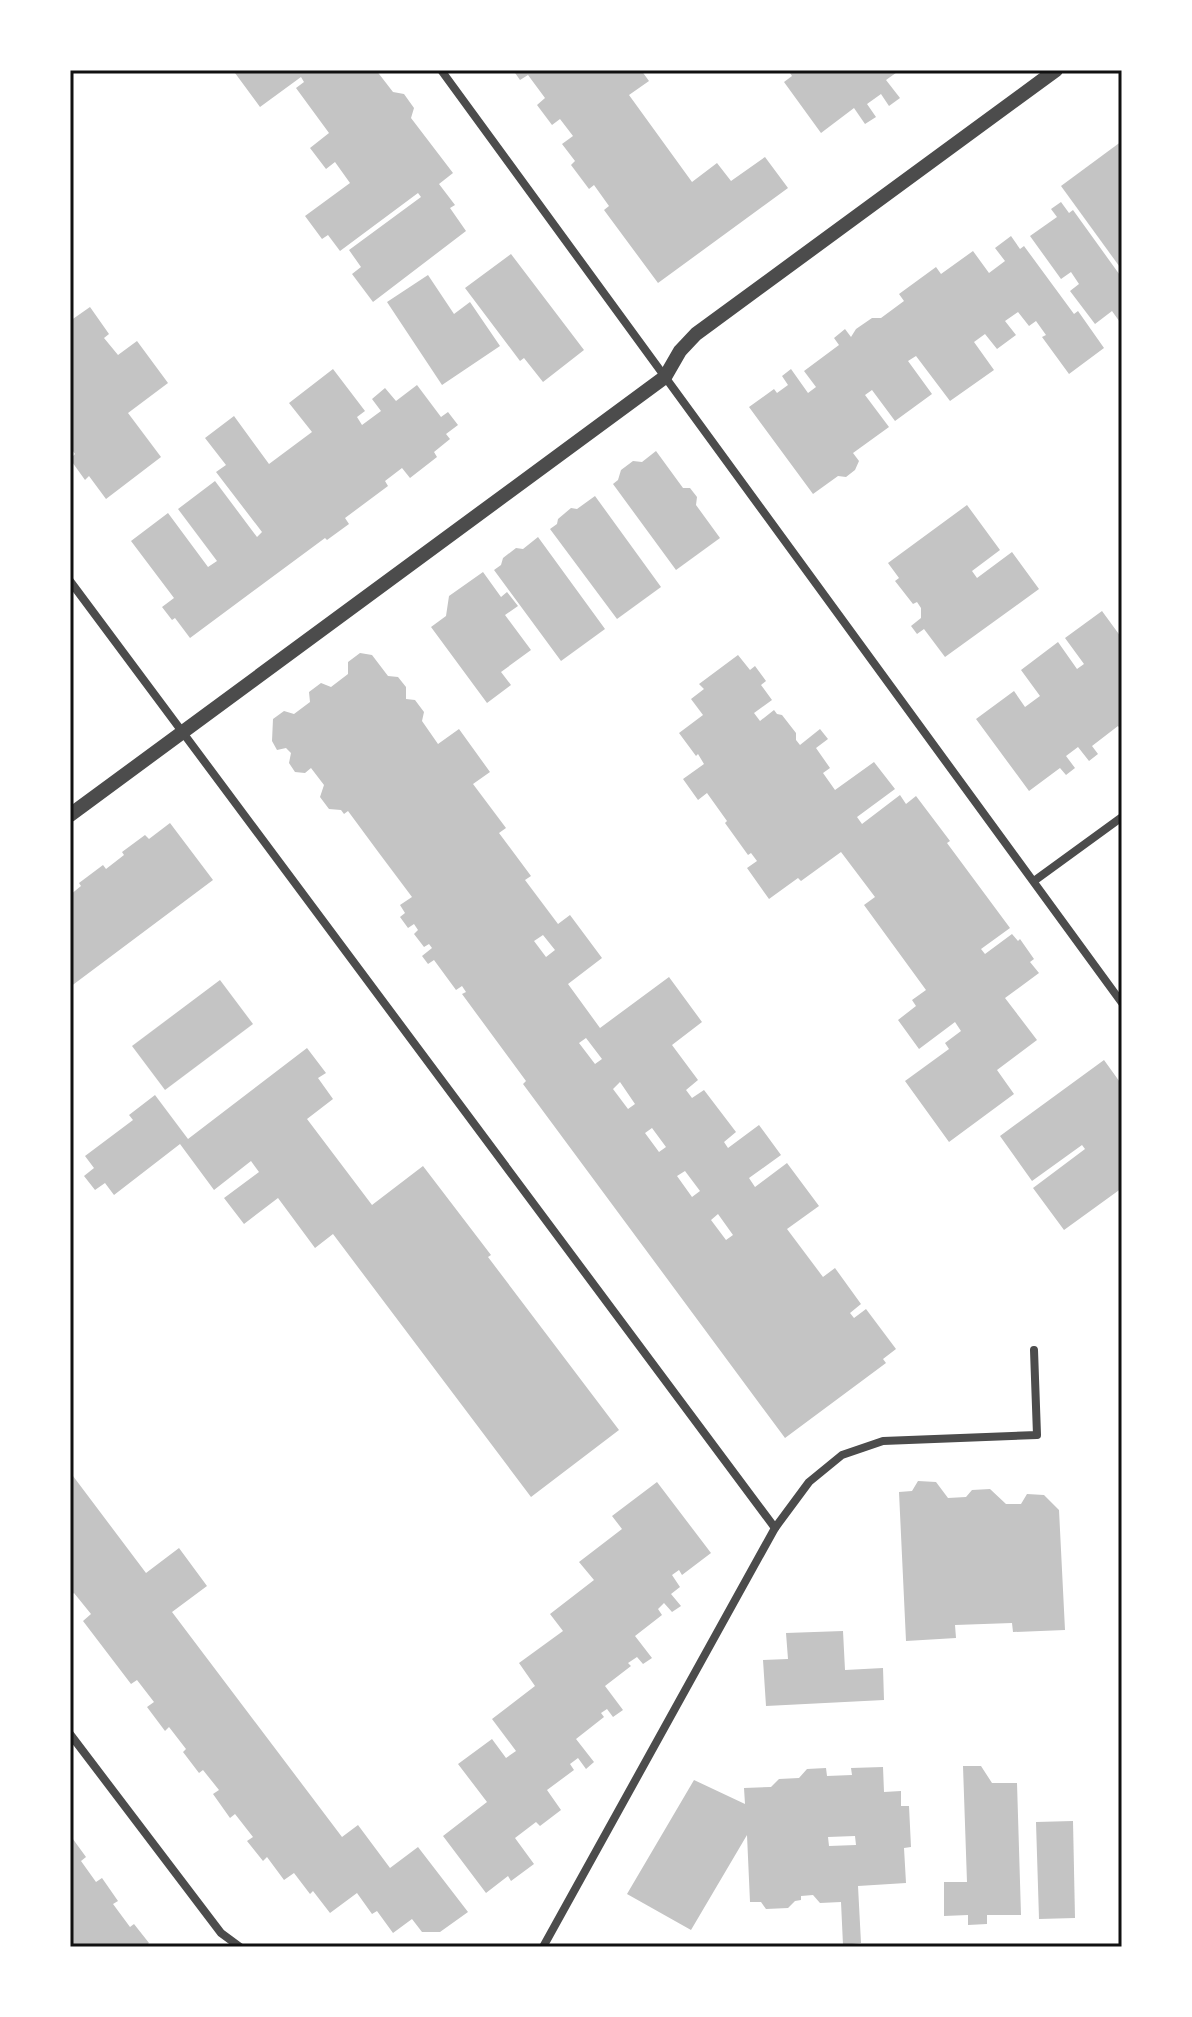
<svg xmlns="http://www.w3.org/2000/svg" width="1192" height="2017" font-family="Roboto,sans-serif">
  <rect width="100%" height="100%" fill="#fff"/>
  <g fill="#c4c4c4" fill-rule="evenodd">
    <polygon points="240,70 376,70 393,92 404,94 414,108 411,118 453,173 439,184 455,205 450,208 466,231 373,302 352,274 361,267 349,250 421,197 418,193 340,251 328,235 322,239 305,216 350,183 335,162 326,169 310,148 329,133 296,88 304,82 301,77 260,107 235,73"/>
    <polygon points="513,70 641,70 649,81 629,95 692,182 717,163 731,181 765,157 788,188 658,283 604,210 609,206 594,185 589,189 571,165 575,161 562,144 573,136 560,119 552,125 537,105 545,98 528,75 520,80"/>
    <polygon points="788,70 900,70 886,80 900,98 889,106 881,94 867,104 876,117 865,124 854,108 821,133 784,82 792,76"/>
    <polygon points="1122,141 1122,270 1061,186"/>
    <polygon points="1061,202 1069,213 1073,210 1122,278 1122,325 1112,311 1095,324 1070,291 1079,284 1071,272 1061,279 1030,236 1057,217 1051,209"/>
    <polygon points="1011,236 1020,249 1024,246 1074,314 1078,311 1104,348 1069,374 1042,337 1046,335 1036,321 1029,326 1018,312 1005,321 1016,335 997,349 985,334 974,342 994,370 950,401 916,356 908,361 932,394 895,421 872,390 865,395 889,427 853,453 859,461 855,470 846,477 838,476 813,494 749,407 774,389 777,393 788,385 782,376 791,369 808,393 816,387 804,371 839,345 834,338 845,329 851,337 856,329 872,318 881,318 904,301 899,294 936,267 941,274 973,251 989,273 1005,261 995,248"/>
    <polygon points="511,254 584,350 543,382 524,358 520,361 465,288"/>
    <polygon points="428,275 454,314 470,302 500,346 442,385 387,302"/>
    <polygon points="90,307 109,334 104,338 118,355 137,341 168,383 128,413 161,457 106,499 89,476 85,480 70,459 75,454 70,447 70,321"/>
    <polygon points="333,369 365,411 357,417 362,425 381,411 372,399 385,388 396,401 417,385 441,417 448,412 458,425 446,434 450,439 434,452 437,457 410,478 402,468 385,481 388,486 345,518 349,524 327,540 325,538 190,638 175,618 172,620 162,607 174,598 131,541 168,513 208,567 217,561 178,509 215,481 257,537 262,532 216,472 226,465 205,438 234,416 269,464 312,432 289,403"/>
    <polygon points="656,451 683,488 690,488 697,497 696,505 720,538 676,570 613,484 618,480 621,470 633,461 642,462"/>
    <polygon points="595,496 661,587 617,619 550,529 557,524 558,519 571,508 577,509"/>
    <polygon points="967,505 1000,550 972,571 977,578 1012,552 1039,589 945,657 924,629 917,634 911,626 921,618 921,608 917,602 913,604 895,581 899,578 888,563"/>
    <polygon points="538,537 605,629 561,661 494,570 501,565 503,558 516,548 523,549"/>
    <polygon points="483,572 501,597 507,592 518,606 505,615 531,650 501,672 511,685 487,703 431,627 446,616 449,596"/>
    <polygon points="1102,611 1121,637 1122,636 1122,731 1118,726 1092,746 1098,754 1089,761 1078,747 1066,756 1075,768 1066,775 1060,768 1029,791 976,719 1014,691 1025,707 1040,696 1021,670 1058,642 1077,669 1084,664 1065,638"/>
    <path d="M360 653 372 655 388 676 398 677 406 687V699L415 700 424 712 422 721 438 744 459 729 490 772 473 784 506 828 499 833 531 876 525 880 558 924 570 915 602 958 568 984 600 1028 669 977 702 1022 672 1045 698 1080 686 1090 692 1098 704 1090 736 1132 724 1142 728 1148 759 1125 781 1155 749 1178 755 1187 787 1163 819 1206 787 1229 823 1277 835 1268 861 1304 850 1313 854 1318 866 1309 896 1349 883 1359 886 1363 785 1438 523 1084 526 1081 462 994 466 992 462 986 456 990 434 960 428 964 422 956 432 948 429 944 424 947 414 934 418 930 414 924 408 928 400 917 405 913 400 905 412 897 379 853 348 811 344 814 341 810 329 809 320 797 324 785 311 768 305 773 295 772 289 763 291 753 286 748 277 750 272 741 273 719 284 711 294 714 310 702 309 692 321 683 331 687 348 674V662ZM543 935 555 950 546 957 534 941ZM586 1038 602 1059 595 1064 579 1043ZM620 1082 635 1104 628 1109 613 1089ZM652 1128 666 1147 659 1152 645 1133ZM685 1171 700 1191 692 1197 677 1176ZM718 1214 733 1235 726 1240 711 1220Z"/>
    <polygon points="738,655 750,670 755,666 766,681 761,685 772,700 754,713 760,721 774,710 777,714 782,715 796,733 796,740 800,745 820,729 828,739 816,748 830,768 823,773 835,790 874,762 895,789 857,817 862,824 900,795 906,804 916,796 950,841 947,843 1010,928 981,949 985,954 1012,934 1018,941 1020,939 1034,959 1030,962 1039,973 1005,998 1037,1040 997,1070 1014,1094 949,1142 905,1081 949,1049 945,1043 961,1031 955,1022 919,1049 898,1020 916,1006 912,1000 926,990 864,905 875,897 841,852 801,881 798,878 769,899 747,868 757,861 751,853 748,855 725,823 727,821 707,793 698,800 683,779 704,764 698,754 696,756 679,733 703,715 691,699 704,689 699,684"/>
    <polygon points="170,823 213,880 70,987 70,895 81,886 79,883 103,865 106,869 124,855 122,852 145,835 149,839"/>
    <polygon points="220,980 253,1024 165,1090 132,1046"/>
    <polygon points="307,1048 326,1073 318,1078 333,1099 307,1119 372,1205 423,1166 491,1255 488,1257 619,1430 531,1497 333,1234 315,1248 278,1198 244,1224 224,1198 259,1172 251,1161 214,1190 180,1144 114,1195 105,1183 95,1190 84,1176 94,1168 85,1156 133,1120 129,1115 155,1095 188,1139"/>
    <polygon points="1104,1060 1122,1085 1122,1188 1064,1230 1033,1188 1085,1149 1082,1145 1032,1181 1000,1136"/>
    <polygon points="70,1472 146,1573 179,1548 207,1586 172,1612 342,1837 358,1825 390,1868 418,1847 468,1912 440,1932 422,1932 412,1919 393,1933 377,1911 372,1914 357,1893 330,1913 313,1891 310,1894 294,1873 284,1880 267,1857 263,1861 247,1841 253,1837 235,1814 230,1818 213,1794 219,1790 203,1770 199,1773 183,1752 186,1749 169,1727 165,1731 147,1707 154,1702 137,1680 131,1684 83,1621 91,1614 74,1593 70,1596"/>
    <polygon points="918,1481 936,1482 948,1498 966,1497 972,1490 990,1489 1006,1504 1021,1504 1027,1494 1044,1495 1059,1510 1065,1630 1013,1632 1012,1623 955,1625 956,1638 906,1641 899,1492 912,1491"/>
    <polygon points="657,1482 711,1553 682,1575 679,1570 672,1575 680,1587 671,1594 681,1606 672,1612 664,1603 658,1609 662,1615 635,1636 652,1658 643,1664 637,1657 628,1663 631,1666 605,1686 623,1710 613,1717 607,1709 601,1713 604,1717 576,1739 594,1762 586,1769 578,1758 570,1764 574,1770 547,1790 561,1810 540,1826 536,1822 515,1838 534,1864 511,1881 508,1876 486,1893 443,1836 487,1802 458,1764 492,1739 506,1758 516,1751 492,1719 535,1686 519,1663 563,1631 550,1614 594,1580 579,1562 622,1529 612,1516"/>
    <polygon points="843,1631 845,1670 883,1668 884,1700 766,1706 763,1660 788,1659 786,1633"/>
    <polygon points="963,1766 981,1766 992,1783 1017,1783 1021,1915 987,1915 987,1924 968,1925 968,1915 944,1916 944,1882 967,1882"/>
    <path d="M883 1767 884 1792 901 1791V1806H909L911 1847 904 1848 906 1883 858 1886 861 1943 843 1945 841 1902 820 1903 813 1895 801 1896V1900L795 1901 788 1908 766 1909 761 1902H750L747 1835 691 1930 627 1894 694 1780 745 1804 744 1788 771 1787 779 1779 799 1778 807 1769 826 1768 827 1776 852 1775 851 1768ZM855 1836 856 1845 829 1846 828 1837Z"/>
    <polygon points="1073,1821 1075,1918 1039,1919 1036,1822"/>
    <polygon points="70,1835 86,1857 81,1861 96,1882 102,1878 118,1901 113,1904 130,1927 134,1924 149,1943 144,1947 70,1947"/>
  </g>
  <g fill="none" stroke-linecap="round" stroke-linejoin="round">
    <g stroke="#4c4c4c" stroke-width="8">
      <polyline points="441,70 1122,1003"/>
      <polyline points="70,581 775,1528"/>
      <polyline points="1034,881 1122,817"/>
      <polyline points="70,1734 221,1933 240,1947"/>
      <polyline points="543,1947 775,1528 809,1482 842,1455 883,1441 1037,1435 1034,1350"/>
    </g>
    <polyline stroke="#4c4c4c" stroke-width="14" points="70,815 665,377 680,351 696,334 1056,70"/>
  </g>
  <rect width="1192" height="2017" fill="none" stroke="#ffffff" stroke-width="144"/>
  <rect x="72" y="72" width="1048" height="1873" fill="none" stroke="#111" stroke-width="3"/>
</svg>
